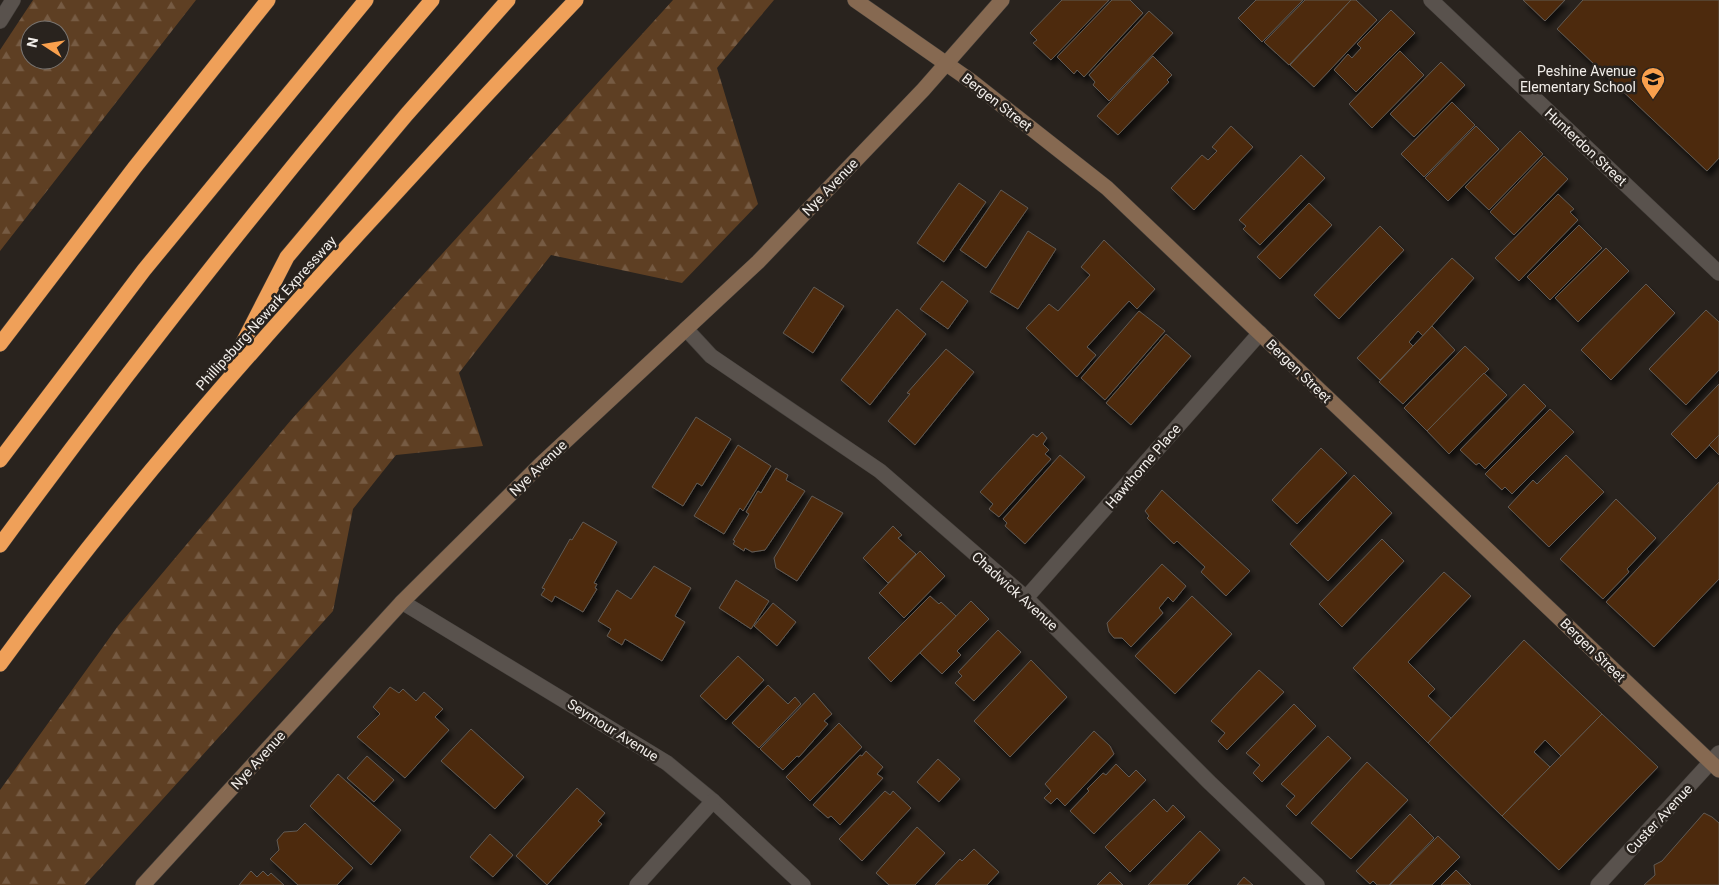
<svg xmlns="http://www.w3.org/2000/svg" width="1719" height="885" font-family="Roboto,sans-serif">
  <defs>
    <pattern id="forest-firs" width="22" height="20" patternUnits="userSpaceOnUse" patternTransform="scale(1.25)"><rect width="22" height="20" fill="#5e3f23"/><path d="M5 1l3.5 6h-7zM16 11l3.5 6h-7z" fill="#765b43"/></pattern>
    <filter id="shadow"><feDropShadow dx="3" dy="5.5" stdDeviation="2.5" flood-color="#0009"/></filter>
  </defs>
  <rect width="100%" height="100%" fill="#29231e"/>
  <g fill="url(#forest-firs)" fill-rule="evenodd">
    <path d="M33 0H196L0 251V50ZM30 30H60V60H30Z"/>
    <polygon points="673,0 774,0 717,68 758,204 682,283 551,255 459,373 483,446 396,455 353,509 333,611 85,885 0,885 0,790 118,626 291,420"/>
  </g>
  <g fill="#4d2b09" stroke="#615a55" filter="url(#shadow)">
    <polygon points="1062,0 1109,0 1051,60 1033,43 1037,40 1030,33"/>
    <polygon points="1112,0 1130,0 1143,13 1084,77 1077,70 1074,74 1057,57"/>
    <polygon points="1256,0 1303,0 1262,42 1238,18"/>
    <polygon points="1305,0 1351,0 1289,65 1264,42"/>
    <polygon points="1351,0 1356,0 1377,20 1314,87 1290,65"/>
    <polygon points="1523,0 1565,0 1545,21"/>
    <polygon points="1583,0 1719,0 1719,158 1707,171 1557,29"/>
    <polygon points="1391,10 1415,33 1356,92 1334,70 1348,54 1352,58 1361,48 1357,44"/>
    <polygon points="1149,11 1173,33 1109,101 1093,85 1095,82 1089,75"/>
    <polygon points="1400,51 1424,75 1372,128 1349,104"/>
    <polygon points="1153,56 1172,75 1167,80 1169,82 1118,135 1097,116"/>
    <polygon points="1441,62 1465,85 1414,137 1390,114"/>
    <polygon points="1452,102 1475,125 1424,177 1401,154"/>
    <polygon points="1231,126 1253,147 1194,210 1171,188 1202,155 1208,160 1217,151 1212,147"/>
    <polygon points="1476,126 1499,149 1448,201 1425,178"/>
    <polygon points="1520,131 1543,154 1489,210 1465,187"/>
    <polygon points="1301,155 1325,178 1260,245 1243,229 1246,226 1239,220"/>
    <polygon points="1544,156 1568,179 1514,235 1490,212"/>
    <polygon points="959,183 986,202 944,262 917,243"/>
    <polygon points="1001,190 1028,208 986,268 960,250"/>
    <polygon points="1558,194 1574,209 1570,212 1578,220 1519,281 1495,258"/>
    <polygon points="1309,203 1332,225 1280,279 1257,257"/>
    <polygon points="1579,225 1602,248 1550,300 1527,277"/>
    <polygon points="1380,226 1404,250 1339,319 1314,295"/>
    <polygon points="1028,231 1056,249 1018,309 990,292"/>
    <polygon points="1104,240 1155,289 1137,309 1129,301 1087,347 1096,355 1077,377 1026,328 1049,304 1058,311 1090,275 1081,267"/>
    <polygon points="1606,248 1629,271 1578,322 1555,298"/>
    <polygon points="1452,258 1474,278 1423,336 1418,331 1409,342 1413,346 1380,380 1357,358"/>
    <polygon points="942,281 968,301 948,329 920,309"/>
    <polygon points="1646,284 1675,313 1611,380 1581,350"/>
    <polygon points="814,287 844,306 813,353 783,333"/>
    <polygon points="897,309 926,334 870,405 841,380"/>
    <polygon points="1706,310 1719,322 1719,370 1686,405 1649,369"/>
    <polygon points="1139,311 1165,331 1105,400 1081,378"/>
    <polygon points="1432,326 1455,350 1403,404 1379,382"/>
    <polygon points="1166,334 1191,356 1131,425 1106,403"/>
    <polygon points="1465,346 1489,369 1427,431 1404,408"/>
    <polygon points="946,349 974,372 915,445 888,421 910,394 907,393"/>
    <polygon points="1484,373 1507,395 1449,454 1427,431"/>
    <polygon points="1524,384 1546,406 1485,469 1479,463 1476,465 1460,450"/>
    <polygon points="1719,384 1719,435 1696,459 1671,434"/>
    <polygon points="1550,409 1574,432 1512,494 1505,487 1502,490 1485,474"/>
    <polygon points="696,417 731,439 702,486 697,483 683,506 652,487"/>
    <polygon points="1042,432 1047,438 1043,444 1049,450 1045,454 1051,459 999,517 989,509 993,504 980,492 1033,434 1037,437"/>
    <polygon points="1719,435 1719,455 1709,445"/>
    <polygon points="738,445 771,466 743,511 740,508 724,534 694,516"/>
    <polygon points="1321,448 1347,473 1297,524 1272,500"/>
    <polygon points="1060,455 1085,477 1025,544 1005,526 1007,523 1003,519"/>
    <polygon points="1566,455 1604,492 1549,547 1508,507 1533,480 1537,484"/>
    <polygon points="776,468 788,475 786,480 805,491 765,550 752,552 745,548 744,551 733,544 735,541 733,540 749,514 746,512 758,491 761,493"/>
    <polygon points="1354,475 1392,513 1328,581 1290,544"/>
    <polygon points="1719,482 1719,579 1654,647 1606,602"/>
    <polygon points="1162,490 1250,571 1226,596 1201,572 1205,567 1177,541 1174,544 1147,518 1149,516 1145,511"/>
    <polygon points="812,496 843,513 797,581 776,568 774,558"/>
    <polygon points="1616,499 1656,538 1627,569 1629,572 1603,599 1560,559"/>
    <polygon points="583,522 617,542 594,583 597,584 595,588 597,589 583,612 555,596 552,602 541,595 545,589 542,588 570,539 572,540"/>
    <polygon points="893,526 902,535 898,538 916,554 888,583 863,558"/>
    <polygon points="1382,539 1404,561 1342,627 1319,604"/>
    <polygon points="920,551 945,576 904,618 879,593"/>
    <polygon points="1162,564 1186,586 1173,602 1168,597 1159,608 1163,613 1131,647 1122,638 1114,638 1109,632 1107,623"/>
    <polygon points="654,566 691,588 675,616 685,622 662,661 625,639 622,645 607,636 611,629 598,621 617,590 631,599"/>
    <polygon points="1444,572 1471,596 1408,662 1435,689 1428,696 1451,718 1428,743 1353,668"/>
    <polygon points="736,580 769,601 751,629 719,608"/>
    <polygon points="930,596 939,604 941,602 956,616 891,682 868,658"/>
    <polygon points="1192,596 1232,634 1175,694 1135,656"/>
    <polygon points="971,601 989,619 957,651 961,655 942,674 920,653"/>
    <polygon points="773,603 796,622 777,646 754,626"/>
    <polygon points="998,630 1021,652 974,701 955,683 962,676 958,672"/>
    <polygon points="1524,640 1602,714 1561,756 1545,740 1534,752 1550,767 1502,816 1428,743"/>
    <polygon points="738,656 764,680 726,720 700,696"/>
    <polygon points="1031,660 1067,697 1010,757 974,721"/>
    <polygon points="1259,670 1284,692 1227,750 1218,741 1225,733 1211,721"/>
    <polygon points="768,685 788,704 795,697 801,704 759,748 732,723"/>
    <polygon points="390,687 399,693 403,689 416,701 424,692 443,709 435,717 449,730 405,778 357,737 380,714 373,707"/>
    <polygon points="814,693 832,714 824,721 828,724 799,757 797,756 783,770 760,749"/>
    <polygon points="1294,704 1316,726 1262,782 1253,773 1260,765 1246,753"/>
    <polygon points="1602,714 1658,767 1559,870 1502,816"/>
    <polygon points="839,723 862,747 810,801 786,777"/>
    <polygon points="471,729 524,777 495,809 441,761"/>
    <polygon points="1094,731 1110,746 1114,754 1065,806 1057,798 1051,804 1044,798 1051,791 1045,784"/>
    <polygon points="1328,736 1351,758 1296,816 1286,806 1295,796 1281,784"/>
    <polygon points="866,751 883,767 877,774 883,778 840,825 831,816 828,818 813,805 860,755 862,756"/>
    <polygon points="367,756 394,780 374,802 347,778"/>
    <polygon points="938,759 960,779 939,802 917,782"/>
    <polygon points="1367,762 1408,800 1351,859 1311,823"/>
    <polygon points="1116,764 1129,777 1136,770 1146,780 1094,834 1070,811 1089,791 1087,789 1103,773 1106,775"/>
    <polygon points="338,774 401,830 371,865 310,806"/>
    <polygon points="577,788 605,813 598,821 602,824 547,885 516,856"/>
    <polygon points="885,791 890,795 893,791 911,808 862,861 839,839"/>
    <polygon points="1154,799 1167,812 1173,805 1185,817 1130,872 1105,847"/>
    <polygon points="1704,813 1712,817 1719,823 1719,885 1644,885 1655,875 1654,865 1662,861"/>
    <polygon points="1410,814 1434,838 1389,885 1377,885 1373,881 1370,884 1356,871"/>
    <polygon points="305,823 353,868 337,885 298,885 270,859 279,850 277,840 284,832 297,831"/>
    <polygon points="917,827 945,853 915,885 889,885 876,873"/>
    <polygon points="1200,831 1220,850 1187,885 1148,885"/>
    <polygon points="490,834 513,855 493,877 470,857"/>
    <polygon points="1438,836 1460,857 1432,885 1390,885"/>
    <polygon points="974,849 999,872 987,885 935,885 960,859 962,861"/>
    <polygon points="1456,870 1471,885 1441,885"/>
    <polygon points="251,871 257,877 263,871 268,876 271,873 284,885 239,885"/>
    <polygon points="1110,872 1123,885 1097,885"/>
    <polygon points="1244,877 1253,885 1237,885"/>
  </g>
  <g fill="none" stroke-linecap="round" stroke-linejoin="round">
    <g stroke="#423e3a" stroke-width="16">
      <g id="street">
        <polyline points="1431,0 1719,273"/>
        <polyline points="0,21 13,0"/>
        <polyline points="686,329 711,356 880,471 1026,598 1209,782 1317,885"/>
        <polyline points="1026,598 1260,333"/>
        <polyline points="402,602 667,763 713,801 803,885"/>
        <polyline points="637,885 713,801"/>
        <polyline points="1598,885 1719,753"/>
      </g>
    </g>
    <g stroke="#423e3a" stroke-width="16">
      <g id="secondary">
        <polyline points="855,0 971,81 1107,188 1719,770"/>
        <polyline points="143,885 402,602 541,464 758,262 923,90 1002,0"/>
      </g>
    </g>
    <g stroke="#423e3a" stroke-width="16">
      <g id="highway">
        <polyline points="0,344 135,167 268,0"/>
        <polyline points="230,368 287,257 407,114 508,0"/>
        <polyline points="0,460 144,270 366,0"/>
        <path d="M0 545C137 358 281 176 432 0"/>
        <path d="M0 664C118 502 250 351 386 204 449 135 512 67 576 0"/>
      </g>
    </g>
    <use href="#street" stroke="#59524d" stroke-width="15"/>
    <use href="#secondary" stroke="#866951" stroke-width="15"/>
    <use href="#highway" stroke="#efa059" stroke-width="15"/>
  </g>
  <defs>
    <g id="school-pin" transform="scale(1.25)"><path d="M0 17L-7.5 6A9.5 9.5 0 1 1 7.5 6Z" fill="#f9a04d" stroke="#29231e"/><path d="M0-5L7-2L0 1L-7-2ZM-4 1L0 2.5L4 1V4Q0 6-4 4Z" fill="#111"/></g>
  </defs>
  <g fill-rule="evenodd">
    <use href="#school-pin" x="1653" y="79"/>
  </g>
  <g text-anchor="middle" stroke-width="5" stroke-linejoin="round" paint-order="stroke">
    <g font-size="14" fill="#f2eeea" stroke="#29231e" text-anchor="end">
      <text x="1636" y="76">Peshine Avenue<tspan x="1636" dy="16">Elementary School</tspan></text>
    </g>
    <g font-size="14" fill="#f2eeea" stroke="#29231e">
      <text transform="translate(997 102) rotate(38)" y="5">Bergen Street</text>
      <text transform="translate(1586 147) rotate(43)" y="5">Hunterdon Street</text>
      <text transform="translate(830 187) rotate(-46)" y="5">Nye Avenue</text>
      <text transform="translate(266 313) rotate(-48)" y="5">Phillipsburg-Newark Expressway</text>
      <text transform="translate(1299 371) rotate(44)" y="5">Bergen Street</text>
      <text transform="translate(1143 466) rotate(-49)" y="5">Hawthorne Place</text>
      <text transform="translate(538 468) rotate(-44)" y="5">Nye Avenue</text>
      <text transform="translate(1015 591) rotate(42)" y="5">Chadwick Avenue</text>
      <text transform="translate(1593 650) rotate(44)" y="5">Bergen Street</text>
      <text transform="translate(613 730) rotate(32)" y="5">Seymour Avenue</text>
      <text transform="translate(258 760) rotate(-48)" y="5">Nye Avenue</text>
      <text transform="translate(1659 819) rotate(-47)" y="5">Custer Avenue</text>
    </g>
  </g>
  <g transform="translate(45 45) rotate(282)"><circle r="24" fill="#29231e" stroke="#797470"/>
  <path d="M0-4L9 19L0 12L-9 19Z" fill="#f9a04d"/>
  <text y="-8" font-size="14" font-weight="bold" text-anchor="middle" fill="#f2eeea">N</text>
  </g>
</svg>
